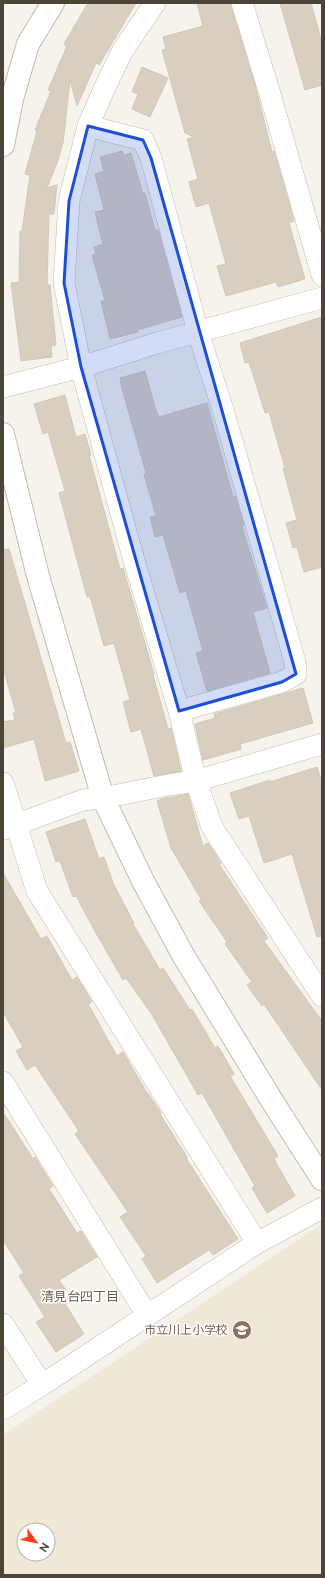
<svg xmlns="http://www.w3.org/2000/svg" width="325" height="1578" font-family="Raleway,'Noto Sans JP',sans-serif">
  <rect width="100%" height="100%" fill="#f6f3ec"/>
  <path fill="#efe8d6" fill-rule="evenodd" d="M322 1224V1575H3V1435ZM24 1530H48V1554H24Z"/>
  <g fill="#d8cfc1" stroke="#d3c7b4">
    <polygon points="88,3 136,3 99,65 96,63 77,106 70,80 63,143 57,163 47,188 57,185 54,214 49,214 47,285 50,285 56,345 51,346 52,357 21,361 11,283 19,282 20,231 22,231 30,175 25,174 37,131 35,130 51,91 48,90 67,46 64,44"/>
    <polygon points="197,3 230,3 255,85 272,152 274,151 294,221 289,223 305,279 278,287 276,282 226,296 217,266 226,264 209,203 196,207 189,182 198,179 187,139 194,137 185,133 162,50 166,49 163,37 203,26"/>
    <polygon points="280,3 311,3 322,43 322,85 305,90"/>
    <polygon points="142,67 168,78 150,117 132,109 138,94 132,92"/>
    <polygon points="122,151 124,155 131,153 143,194 145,193 155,230 158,230 182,317 137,330 138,332 110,339 101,301 105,301 92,255 96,254 94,247 103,244 95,212 104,210 95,174 104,171 100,157"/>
    <polygon points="322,317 322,567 304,572 297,547 293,548 286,523 297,520 283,468 285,468 269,412 265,413 249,362 245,363 240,343"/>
    <polygon points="145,371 157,414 158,414 159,417 207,403 233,497 235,496 244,525 242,526 267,608 253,612 270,673 207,691 196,653 203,651 186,591 180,593 163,535 155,537 150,517 156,516 144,474 146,473 121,385 120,378"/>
    <polygon points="65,395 76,437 85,434 91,455 89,455 120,569 123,568 154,674 153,675 168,729 171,728 181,771 154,776 141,729 131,732 123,702 130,700 114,643 104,646 90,596 87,597 59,493 65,491 48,432 43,434 34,404"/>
    <polygon points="9,549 66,743 70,742 79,771 45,781 34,739 3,748 3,722 15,720 13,713 16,713 3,668 3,550"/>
    <polygon points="303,688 313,723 240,744 241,749 203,760 195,724 215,718 214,714"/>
    <polygon points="317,767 322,783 322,936 317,937 292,854 264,863 249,816 239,819 230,793 270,780 270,782"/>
    <polygon points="188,794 203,846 208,843 221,863 219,864 268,938 264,941 322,1021 322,1090 264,1004 262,1006 247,985 252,982 225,944 227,942 199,901 201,899 171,848 157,801 161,799"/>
    <polygon points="85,819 99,859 104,857 114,885 134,923 133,924 160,970 163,968 190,1010 192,1009 215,1048 218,1046 234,1074 230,1076 278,1156 274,1159 295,1196 267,1213 252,1188 255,1186 202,1093 198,1095 151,1013 126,978 123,980 96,933 76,896 73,897 60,861 56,862 46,832"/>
    <polygon points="3,873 41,939 47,936 72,980 77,977 92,1002 88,1004 117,1056 123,1052 147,1093 148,1093 161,1113 160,1114 187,1157 186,1158 238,1239 213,1255 209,1250 157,1283 142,1259 146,1256 120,1217 128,1212 75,1134 79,1131 35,1065 27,1070 16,1051 23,1047 3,1012"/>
    <polygon points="3,1112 33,1159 35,1157 53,1186 49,1189 77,1233 81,1231 97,1257 59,1280 66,1290 59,1294 84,1334 56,1352 36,1322 45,1317 19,1276 24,1273 3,1240"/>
  </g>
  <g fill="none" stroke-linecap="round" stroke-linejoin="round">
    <g stroke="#c2bbae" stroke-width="22">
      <g id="minor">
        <polyline points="155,3 123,50 105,87 88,126 69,201 64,283 81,367 133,557 179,711 196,781 212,827 322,996"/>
        <polyline points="242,3 270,94 322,275"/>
        <polyline points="88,126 143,140 151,158 198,332 224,413 295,662 296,674 282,682 179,711"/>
        <polyline points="3,387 81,367 157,343 322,298"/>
        <polyline points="3,783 37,891 257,1243"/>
        <polyline points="4,829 83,800 103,798 168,785 196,781 322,744"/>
        <polyline points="3,1082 147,1315"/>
        <polyline points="3,1324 42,1385"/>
        <polyline points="3,1409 42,1385 257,1243 322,1208"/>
      </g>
    </g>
    <g stroke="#c2bbae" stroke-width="24">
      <g id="tertiary">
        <polyline points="3,145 12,99 28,44 53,3"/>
        <polyline points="3,434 38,576 103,798 143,881 183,955 274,1104 322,1179"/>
      </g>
    </g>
    <use href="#minor" stroke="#fff" stroke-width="21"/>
    <use href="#tertiary" stroke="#fff" stroke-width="22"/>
  </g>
  <path fill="#1d4ed8" fill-opacity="0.2" stroke="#1d4ed8" stroke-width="3" stroke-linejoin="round" d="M88 126 143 140 151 158 296 674 282 682 179 711 81 367 64 283 69 201Z"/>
  <defs>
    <g id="school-disc" transform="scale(1)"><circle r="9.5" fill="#8d6e63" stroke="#fff"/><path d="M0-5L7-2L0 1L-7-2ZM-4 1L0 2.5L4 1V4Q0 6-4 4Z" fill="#fff"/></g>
  </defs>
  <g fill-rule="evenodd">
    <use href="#school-disc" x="242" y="1330"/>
  </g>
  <g text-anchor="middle" stroke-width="3" stroke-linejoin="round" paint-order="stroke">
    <g font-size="12" fill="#785e54" stroke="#fff" text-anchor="end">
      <text x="228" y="1334">市立川上小学校</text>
    </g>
    <g font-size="13" fill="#6e6250" stroke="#fff">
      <text x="80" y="1301">清見台四丁目</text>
    </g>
  </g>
  <rect width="325" height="1578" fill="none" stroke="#4b4439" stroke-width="8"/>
  <g transform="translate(36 1542) rotate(123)"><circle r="19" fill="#ffffff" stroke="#b7b4b0"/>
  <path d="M0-3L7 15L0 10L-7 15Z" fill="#fc3f1d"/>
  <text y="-6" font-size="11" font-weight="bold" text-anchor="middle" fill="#4b4439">N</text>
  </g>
</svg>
